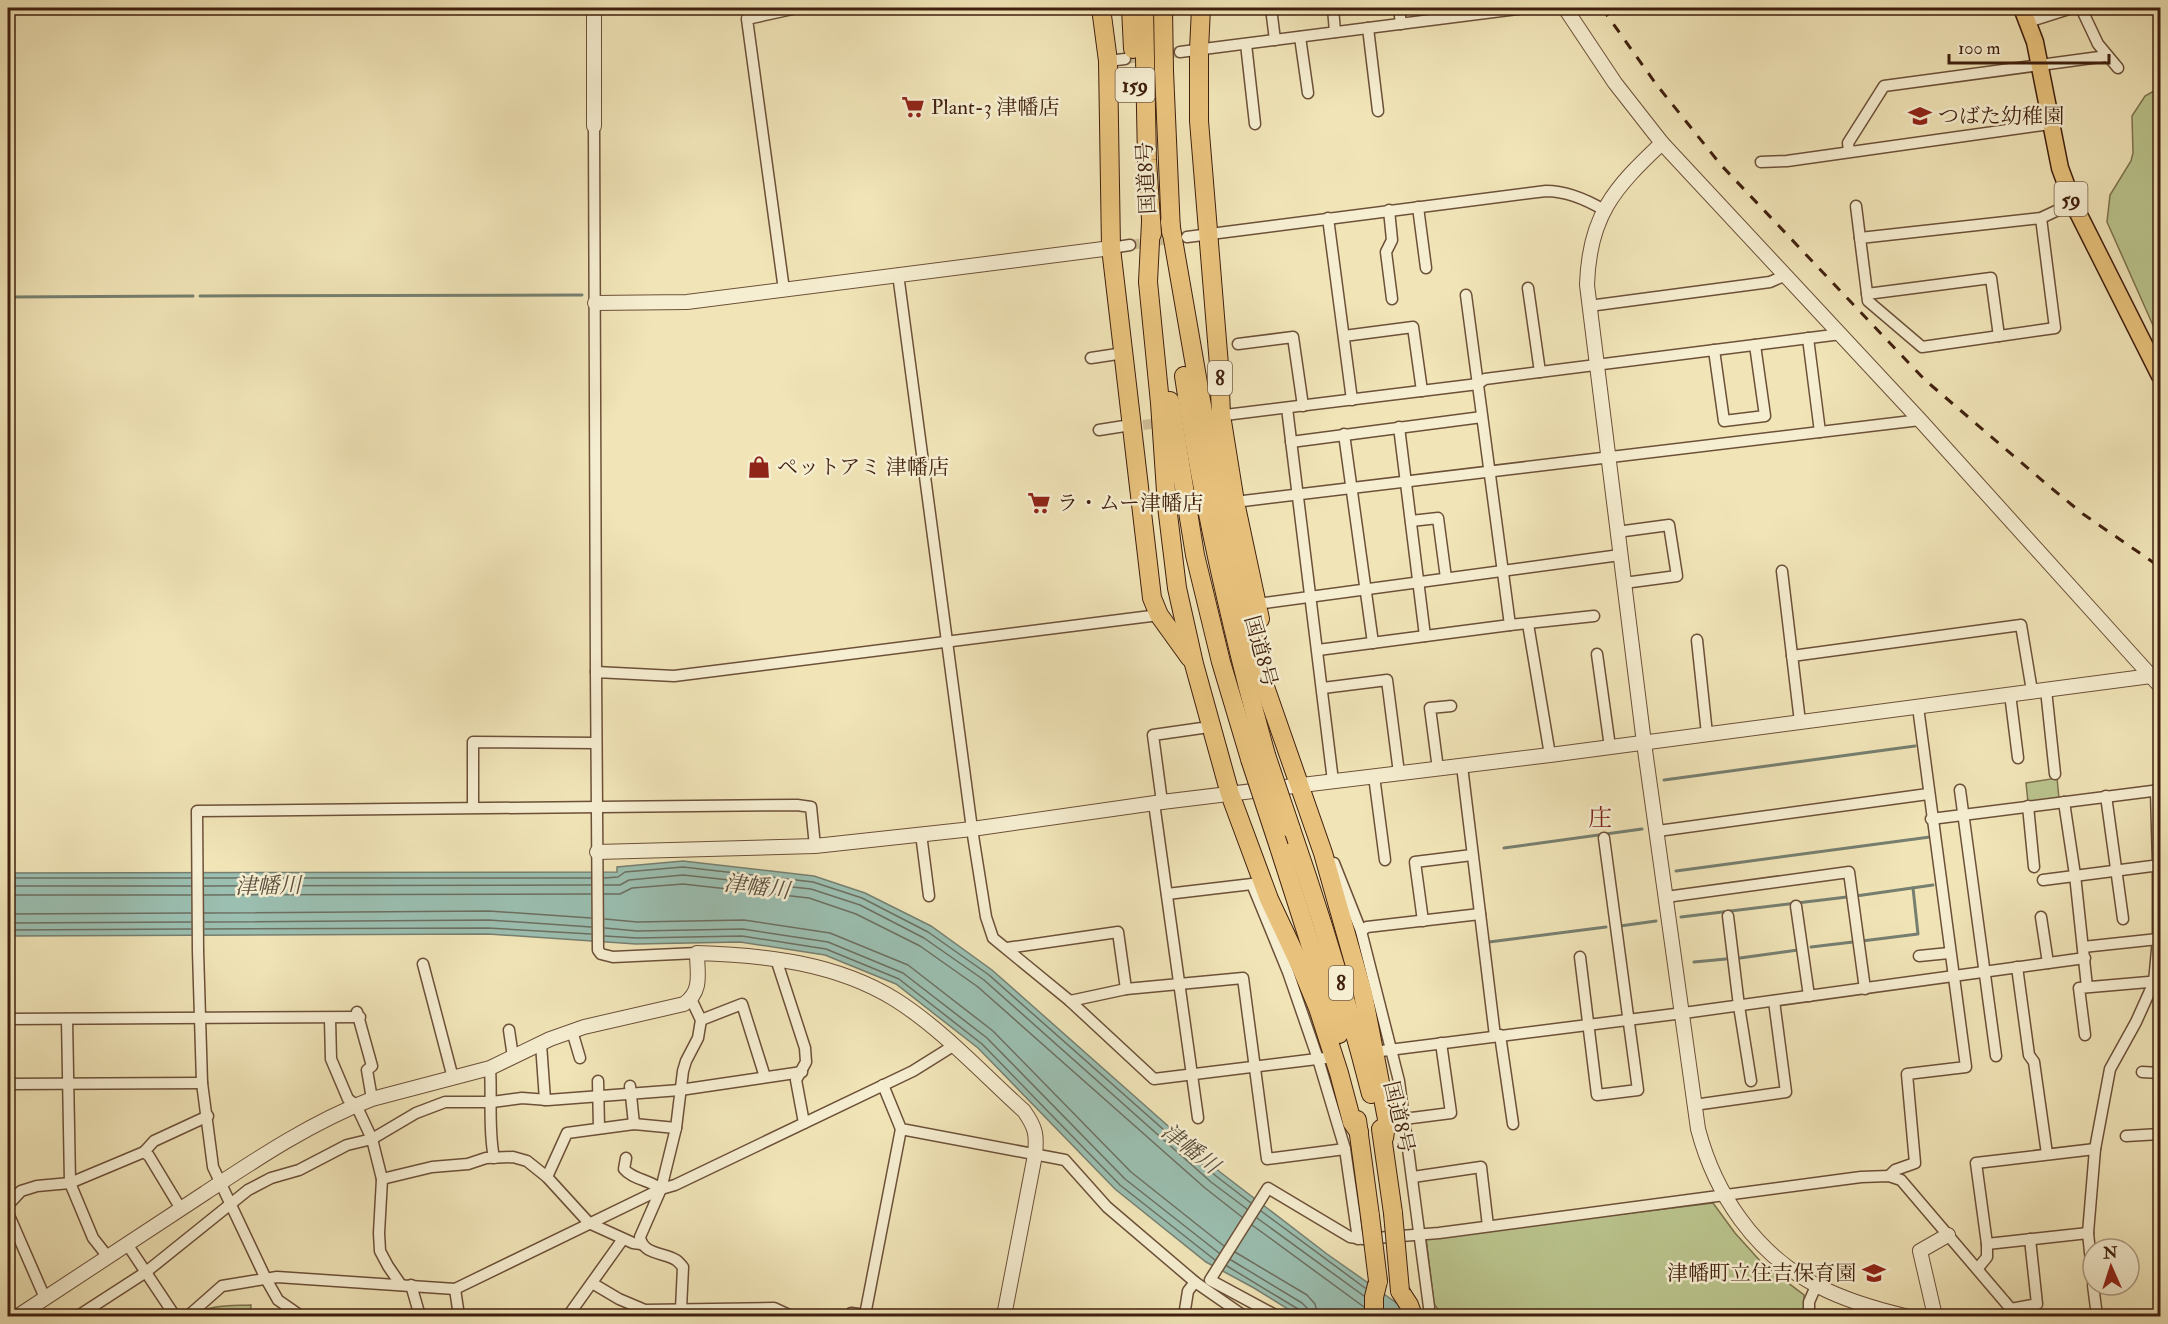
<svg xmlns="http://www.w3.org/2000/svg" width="2168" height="1324" font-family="'IM FELL Double Pica','Noto Serif JP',serif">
  <rect width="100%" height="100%" fill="#f1e5b8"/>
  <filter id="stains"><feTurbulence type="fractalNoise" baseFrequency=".00333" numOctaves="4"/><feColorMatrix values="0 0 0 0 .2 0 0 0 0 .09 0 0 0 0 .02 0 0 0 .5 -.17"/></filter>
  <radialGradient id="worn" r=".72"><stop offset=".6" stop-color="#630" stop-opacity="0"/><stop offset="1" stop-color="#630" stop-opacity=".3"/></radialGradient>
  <g fill="#bbc58e" stroke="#7d724e" stroke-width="1.5">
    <polygon points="2152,92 2160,93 2160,341 2107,222 2110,195 2131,161 2133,153 2132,116 2145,96"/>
    <polygon points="2057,778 2059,798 2028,802 2026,783"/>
    <polygon points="1713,1203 1735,1233 1762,1263 1804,1295 1805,1316 1443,1316 1434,1304 1426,1238"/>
    <path d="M251 1305 250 1316H193C206 1304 234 1306 251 1305Z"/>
  </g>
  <polygon fill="#9bbfb1" stroke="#767f70" stroke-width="1.5" points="683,861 814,876 865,893 931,926 992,970 1220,1172 1327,1254 1415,1316 1299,1316 1254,1288 1206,1262 1115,1189 978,1048 896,984 825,955 740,942 636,944 488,934 8,936 8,873 617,872 617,867"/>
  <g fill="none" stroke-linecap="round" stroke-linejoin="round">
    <g stroke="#6d6f60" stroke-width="1.5">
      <polyline points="8,878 191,878"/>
      <polyline points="204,878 591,878"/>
      <polyline points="604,878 618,877 625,872 683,867 813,882 862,898 928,932 989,975 1216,1176 1251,1203"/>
      <polyline points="604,885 620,885 629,880 683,875 811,889 860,905 924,938 984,980 1211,1182 1247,1209"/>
      <polyline points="8,886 191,886"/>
      <polyline points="204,886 591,885"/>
      <polyline points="604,894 620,894 632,888 683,884 809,898 856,914 920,946 978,987 1205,1188 1242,1217"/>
      <polyline points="8,895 191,895"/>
      <polyline points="204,895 591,894"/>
      <polyline points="204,913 489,911 591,918"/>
      <polyline points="8,914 191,913"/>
      <polyline points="605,919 637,922 744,920 830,933 908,965 993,1031 1131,1172 1224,1246"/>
      <polyline points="205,922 489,920 591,927"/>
      <polyline points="8,923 191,922"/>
      <polyline points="605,928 637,931 743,929 828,942 903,973 987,1038 1125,1179 1219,1253"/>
      <polyline points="205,929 488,928 591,934"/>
      <polyline points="8,930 191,929"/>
      <polyline points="605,936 637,938 742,936 826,949 899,979 982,1044 1120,1185 1215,1260"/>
      <polyline points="1261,1211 1365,1288"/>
      <polyline points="1257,1218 1364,1296"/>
      <polyline points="1252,1225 1364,1307"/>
      <polyline points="1235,1252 1307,1295 1315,1304 1318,1316"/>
      <polyline points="1231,1260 1302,1303 1307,1308 1309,1316"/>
      <polyline points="1227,1266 1298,1309 1301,1316"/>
    </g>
    <g stroke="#767f70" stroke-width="3">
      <polyline points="200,296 582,295"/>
      <polyline points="8,297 193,296"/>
      <polyline points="1664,780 1915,746"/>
      <polyline points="1504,848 1642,829"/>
      <polyline points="1676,871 1930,837"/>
      <polyline points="1856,896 1933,885"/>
      <polyline points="1681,917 1847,897"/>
      <polyline points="1620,926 1656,921"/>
      <polyline points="1862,941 1918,934 1913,888"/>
      <polyline points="1489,942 1606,927"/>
      <polyline points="1811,947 1853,942"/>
      <polyline points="1740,958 1798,950"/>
      <polyline points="1694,962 1726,959"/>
    </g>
    <g stroke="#cdbd96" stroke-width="10" stroke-dasharray="10 5" stroke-linecap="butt">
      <polyline points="1125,59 1180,52"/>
      <polyline points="1130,245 1177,238"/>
      <polyline points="1143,425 1166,422"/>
    </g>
    <g stroke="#6c5038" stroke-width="13">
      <g id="minor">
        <polyline points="1271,8 1275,40"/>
        <polyline points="1333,8 1335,32"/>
        <polyline points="1399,8 1401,24"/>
        <polyline points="2081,8 2098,44 2118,68"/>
        <polyline points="2028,22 2072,8"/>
        <polyline points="1368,28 1378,111"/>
        <polyline points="1300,37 1308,93"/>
        <polyline points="1246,44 1255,124"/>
        <polyline points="1180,52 1525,8"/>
        <polyline points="1108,61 1125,59"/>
        <polyline points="594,126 596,672"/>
        <polyline points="1849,151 1848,143 1884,86 2107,56"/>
        <polyline points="1761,162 1787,161 2050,124"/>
        <polyline points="1856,206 1860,238"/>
        <polyline points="1418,207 1426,268"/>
        <polyline points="1389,210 1392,240 1386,252 1392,299"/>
        <polyline points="1328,218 1352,400"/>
        <polyline points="2041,218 2055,328 1922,347 1868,301 1860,238 2041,218 2073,203"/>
        <path d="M1187 237 1546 191C1566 191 1587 200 1604 210"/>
        <polyline points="1111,248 1130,245"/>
        <polyline points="898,274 972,829 986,917 993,938 1070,1001 1154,1079 1325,1058"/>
        <polyline points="1528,288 1540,372"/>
        <polyline points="784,290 747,19 797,8"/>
        <polyline points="1867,294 1991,278 1999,336"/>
        <polyline points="1466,295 1510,625"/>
        <polyline points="1589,306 1770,282 1786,275"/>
        <polyline points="1344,336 1413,327 1422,391"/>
        <polyline points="1808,338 1820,432"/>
        <polyline points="1238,344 1293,337 1303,406"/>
        <polyline points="1714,350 1724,421 1765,416 1755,345"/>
        <polyline points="1091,358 1124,353"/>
        <polyline points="1287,408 1333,781"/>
        <polyline points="1217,416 1478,384 1485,379 1841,334"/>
        <polyline points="1399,427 1425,636"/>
        <polyline points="1099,430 1131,425"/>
        <polyline points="1344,434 1373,643"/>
        <polyline points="1291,442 1482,417"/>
        <polyline points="1235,502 1920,420"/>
        <polyline points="1411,521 1438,518 1446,578"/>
        <polyline points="1617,532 1669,525 1677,576 1624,583"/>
        <polyline points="1782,571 1800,722"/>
        <polyline points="1257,604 1620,555"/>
        <polyline points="1528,624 1550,755"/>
        <polyline points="1697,640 1707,734"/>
        <polyline points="1318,650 1510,625 1594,616"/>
        <polyline points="1597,654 1610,747"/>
        <polyline points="1792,656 2021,625 2032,691"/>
        <polyline points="1323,688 1387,680 1399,773"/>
        <polyline points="2046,690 2055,774"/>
        <polyline points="2010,694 2018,758"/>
        <polyline points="1462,766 1495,1036"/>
        <polyline points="1438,769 1430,708 1451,706"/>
        <polyline points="1374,776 1385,860"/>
        <polyline points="1960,790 1996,1056"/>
        <polyline points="2106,796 2123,919"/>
        <polyline points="1162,802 1153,735 1202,728 1211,725"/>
        <polyline points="2064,802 2075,875 2087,987"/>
        <polyline points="1154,803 1198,1118"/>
        <polyline points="2028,806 2034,867"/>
        <polyline points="473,807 473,742 596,743"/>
        <polyline points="1931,819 2160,790"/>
        <polyline points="1658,831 1928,794"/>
        <polyline points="921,834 929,896"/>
        <polyline points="1334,863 1361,931 1399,1081 1429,1307"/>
        <polyline points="2043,880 2160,865"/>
        <polyline points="1262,882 1252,884 1288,972 1318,1059 1345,1149 1358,1239"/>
        <polyline points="1167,894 1252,884"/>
        <polyline points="1666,897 1849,872 1865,989"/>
        <polyline points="1796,906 1809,996"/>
        <polyline points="1728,916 1739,1006 1751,1081"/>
        <polyline points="2041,917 2048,963"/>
        <polyline points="1423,921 1415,862 1472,855"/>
        <polyline points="1361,931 1367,927 1480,914"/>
        <polyline points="2083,947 2158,939"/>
        <polyline points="1007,948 1118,932 1126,989"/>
        <polyline points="697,953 613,957 601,954 598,950 596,672 674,676 1159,615"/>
        <polyline points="1919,956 1949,953"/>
        <polyline points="1580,957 1597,1095 1638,1090 1604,838"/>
        <polyline points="776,959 805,1048 806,1062 796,1080 804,1123"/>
        <polyline points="423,964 453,1078"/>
        <polyline points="2017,967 2029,1055 2034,1062 2047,1154"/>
        <polyline points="1070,1001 1126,989 1243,978 1267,1159 1345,1149"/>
        <polyline points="357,1012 372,1066 367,1070 372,1099"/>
        <polyline points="8,1019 360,1017"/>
        <polyline points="67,1019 70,1183 93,1238 108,1257"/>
        <polyline points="330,1019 331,1059 348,1099 356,1105 372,1139 382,1179 379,1233 380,1251 388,1266 401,1285"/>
        <polyline points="701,1020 742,1004 765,1077"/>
        <polyline points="509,1030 513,1057"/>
        <polyline points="572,1031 580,1058"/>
        <polyline points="1500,1035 1513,1124"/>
        <polyline points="2085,1035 2079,988 2160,981"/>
        <polyline points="541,1044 545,1100"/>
        <polyline points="1381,1051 1691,1012 2085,958"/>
        <path d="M490 1068C492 1098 488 1128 494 1158"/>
        <polyline points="2142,1072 2160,1073"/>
        <polyline points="598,1081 599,1128"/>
        <polyline points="8,1084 202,1083"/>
        <polyline points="883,1085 901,1129 1065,1160 1107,1207 1195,1282 1244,1316"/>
        <polyline points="630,1086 634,1124"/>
        <polyline points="1694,1105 1786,1092 1774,1001"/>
        <polyline points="1404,1119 1451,1113 1441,1043"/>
        <polyline points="2126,1136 2160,1134"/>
        <polyline points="144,1152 154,1141 208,1116"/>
        <path d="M626 1158 624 1169C632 1179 650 1180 661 1189"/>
        <polyline points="1889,1176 1895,1170 1915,1163 1907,1074 1966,1067 1918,707"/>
        <polyline points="547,1177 567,1133 634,1124 676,1128"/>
        <polyline points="1413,1177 1481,1167 1488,1226"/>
        <polyline points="382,1179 432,1167 468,1164 486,1158 513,1157 527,1161 547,1177 589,1223 633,1243 641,1244"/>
        <polyline points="8,1205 21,1191 37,1186 70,1183 144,1152 149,1156 181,1209"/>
        <polyline points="8,1213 45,1298"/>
        <polyline points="127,1244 175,1316"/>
        <polyline points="1987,1244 2088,1233"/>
        <polyline points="1978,1268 1987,1257 1987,1244 1976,1163 2095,1149"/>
        <polyline points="2093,1281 2088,1233 2095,1149 2110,1069 2136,1022 2154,982 2158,939 2158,865 2156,790"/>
        <polyline points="592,1283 619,1299 645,1310 774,1308 791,1316"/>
        <polyline points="411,1285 420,1316"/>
        <polyline points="2093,1285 2097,1316"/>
        <polyline points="455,1289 459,1316"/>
        <path d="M681 1309 683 1267C681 1265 679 1262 676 1260 663 1252 643 1255 640 1237L661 1189 676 1128 683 1071 686 1061 698 1038 701 1020 691 999"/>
        <polyline points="2011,1309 2037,1304 2030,1239"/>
        <polyline points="865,1315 901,1129"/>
        <polyline points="78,1316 146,1272 248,1190 271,1178 299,1170 347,1145 372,1139 416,1113 445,1102 492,1102 522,1098 548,1100 680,1090 802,1072"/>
        <polyline points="188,1316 222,1286 277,1277 455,1289 661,1189 675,1185 913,1071 953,1046"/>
        <polyline points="301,1316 278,1300 266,1279 213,1167 202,1083 198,951 197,811 797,805 811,807 815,846"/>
        <polyline points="568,1316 623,1239"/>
        <polyline points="849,1316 851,1313 873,1316"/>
        <polyline points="1184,1316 1188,1291 1195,1282"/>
        <polyline points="1277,1316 1210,1280 1268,1188 1350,1237 1363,1239 1439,1233 1861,1177 1889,1176 1901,1180 2017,1316"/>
        <polyline points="1809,1316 1809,1302 1816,1286"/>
      </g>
    </g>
    <g stroke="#6c5038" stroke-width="16">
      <g id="tertiary">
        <polyline points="1565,8 1615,83 1662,143 1920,420 2160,686"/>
        <polyline points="594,126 594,8"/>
        <path d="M1662 143C1614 188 1589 216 1587 285L1644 743 1698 1129C1715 1194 1756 1255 1818 1286 1845 1300 1875 1309 1905 1316"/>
        <polyline points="595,303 687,302 1111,248"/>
        <polyline points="597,852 815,846 972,829 1162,802 1550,755 2151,676"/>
        <path d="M18 1316C80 1275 142 1234 205 1193 258 1158 312 1122 372 1099L490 1068 550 1039 584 1027 684 1004C703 991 697 973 697 953 765 955 837 963 896 1000 943 1030 983 1074 1024 1111 1036 1128 1037 1135 1035 1155L1004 1316"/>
        <polyline points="1935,1316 1920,1251 1948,1235"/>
      </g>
    </g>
    <g stroke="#3f1f0e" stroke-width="19">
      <polyline id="primary" points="2022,8 2035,42 2060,168 2073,203 2160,376"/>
    </g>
    <g stroke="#3f1f0e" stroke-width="20">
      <g id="trunk">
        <polyline points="1101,8 1108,61 1111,248 1152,598 1159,615 1190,658"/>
        <polyline points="1131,8 1133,49"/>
        <polyline points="1144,8 1147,160 1152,234"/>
        <polyline points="1163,8 1164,71 1171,232"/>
        <polyline points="1201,8 1199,50 1199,121 1219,365 1221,415 1235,502 1260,619"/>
        <polyline points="1151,222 1148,282 1160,403 1167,506 1177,588 1194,664 1230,794 1269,899 1301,967 1318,1008 1339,1073 1352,1122 1359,1132"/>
        <polyline points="1170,222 1210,452 1225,525 1264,684 1323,853 1363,994 1387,1119 1384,1138"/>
        <path d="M1184 376C1203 507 1231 628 1266 755"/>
        <polyline points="1170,401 1195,555 1221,662 1250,759"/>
        <path d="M1291 829C1321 916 1348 1004 1371 1094"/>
        <polyline points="1279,847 1339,1034"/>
        <polyline points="1357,1120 1370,1216"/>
        <polyline points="1381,1129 1393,1213"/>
        <polyline points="1400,1291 1409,1305 1413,1316"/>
        <polyline points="1374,1316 1374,1297 1378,1281"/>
      </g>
    </g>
    <use href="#minor" stroke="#f6eed1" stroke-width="10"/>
    <use href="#tertiary" stroke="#f6eed1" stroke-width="14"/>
    <use href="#primary" stroke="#e8c27c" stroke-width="16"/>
    <use href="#trunk" stroke="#e8c27c" stroke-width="18"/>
    <polyline stroke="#3f1f0e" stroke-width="3" stroke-dasharray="10 10" stroke-linecap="butt" points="1602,8 1656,84 1721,165 1925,380 2050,487 2083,514 2160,567"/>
    <g stroke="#3f1f0e" stroke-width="20" stroke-linecap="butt">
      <g id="trunk-bridge">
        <polyline points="1266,755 1291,829"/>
        <polyline points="1250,759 1279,847"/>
        <polyline points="1393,1213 1400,1291"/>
        <polyline points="1370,1216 1378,1281"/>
      </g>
    </g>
    <use href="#trunk-bridge" stroke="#e8c27c" stroke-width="18"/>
  </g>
  <defs>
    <g id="supermarket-bare" transform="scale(1.8)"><path d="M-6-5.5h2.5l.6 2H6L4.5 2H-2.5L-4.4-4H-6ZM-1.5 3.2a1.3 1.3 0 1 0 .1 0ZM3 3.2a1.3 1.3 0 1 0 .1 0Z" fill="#8f2418" stroke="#f6eed1" stroke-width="2.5" paint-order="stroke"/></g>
    <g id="school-bare" transform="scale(1.8)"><path d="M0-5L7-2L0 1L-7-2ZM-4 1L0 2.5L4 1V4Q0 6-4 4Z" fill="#8f2418" stroke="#f6eed1" stroke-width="2.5" paint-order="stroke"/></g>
    <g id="shop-bare" transform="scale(1.8)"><path d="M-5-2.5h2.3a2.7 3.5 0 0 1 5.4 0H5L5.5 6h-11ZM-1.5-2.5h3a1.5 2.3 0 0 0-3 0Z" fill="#8f2418" stroke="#f6eed1" stroke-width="2.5" paint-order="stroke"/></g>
  </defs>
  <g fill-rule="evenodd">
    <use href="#supermarket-bare" x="913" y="107"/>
    <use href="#school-bare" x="1920" y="116"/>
    <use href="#shop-bare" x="759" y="467"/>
    <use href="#supermarket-bare" x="1039" y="503"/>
    <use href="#school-bare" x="1874" y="1273"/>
  </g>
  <g text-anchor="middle" stroke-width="5" stroke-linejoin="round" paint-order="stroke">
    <g fill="#f6eed1" stroke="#765d48" stroke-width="1.5">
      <rect x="1115.5" y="68" width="39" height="34" rx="4.5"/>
      <rect x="2054.5" y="182" width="33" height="34" rx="4.5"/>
      <rect x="1208" y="361" width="24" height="34" rx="4.5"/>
      <rect x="1329" y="966" width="24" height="34" rx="4.5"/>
    </g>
    <g font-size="20" font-weight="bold" fill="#3f1f0e">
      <text x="1135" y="92">159</text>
      <text x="2071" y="206">59</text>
      <text x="1220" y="385">8</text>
      <text x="1341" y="990">8</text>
    </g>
    <g font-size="21" fill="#3f1f0e" stroke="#f6eed1" text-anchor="start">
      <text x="931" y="114">Plant-3 津幡店</text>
      <text x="1938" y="123">つばた幼稚園</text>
      <text x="777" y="474">ペットアミ 津幡店</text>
      <text x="1057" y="510">ラ・ムー津幡店</text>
      <text x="1856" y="1280" text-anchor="end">津幡町立住吉保育園</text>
    </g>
    <g font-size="21" fill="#3f1f0e" stroke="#f6eed1">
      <text transform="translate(1146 178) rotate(-93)" y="7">国道8号</text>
      <text transform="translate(1261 651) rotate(75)" y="7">国道8号</text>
      <text transform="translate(1399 1117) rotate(77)" y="7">国道8号</text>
    </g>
    <g font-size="22" font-style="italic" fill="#5b4f3f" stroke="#f6eed1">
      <text transform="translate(268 885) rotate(-1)" y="8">津幡川</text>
      <text transform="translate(757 886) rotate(7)" y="8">津幡川</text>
      <text transform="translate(1191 1148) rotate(38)" y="8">津幡川</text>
    </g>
    <g font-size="24" fill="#7a1f14" stroke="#f6eed1">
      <text x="1600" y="826">庄</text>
    </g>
  </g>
  <rect width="2168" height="1324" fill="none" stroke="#f1e5b8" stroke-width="30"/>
  <rect x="9" y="9" width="2150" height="1306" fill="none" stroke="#3f1f0e" stroke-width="3"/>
  <rect x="15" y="15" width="2138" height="1294" fill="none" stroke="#3f1f0e" stroke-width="1.5"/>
  <g transform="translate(2111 1267) rotate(357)"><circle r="28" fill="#f6eed1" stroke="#ad9b83" stroke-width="1.5"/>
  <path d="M0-4.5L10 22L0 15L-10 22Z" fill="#8f2418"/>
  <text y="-9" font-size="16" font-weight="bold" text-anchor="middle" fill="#3f1f0e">N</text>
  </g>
  <path d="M1949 54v9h160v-9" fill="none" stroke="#3f1f0e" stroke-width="3"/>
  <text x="1958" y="54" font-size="18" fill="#3f1f0e" stroke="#f6eed1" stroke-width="4.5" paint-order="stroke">100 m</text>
  <rect width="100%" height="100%" filter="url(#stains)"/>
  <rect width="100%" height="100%" fill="url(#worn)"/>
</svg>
